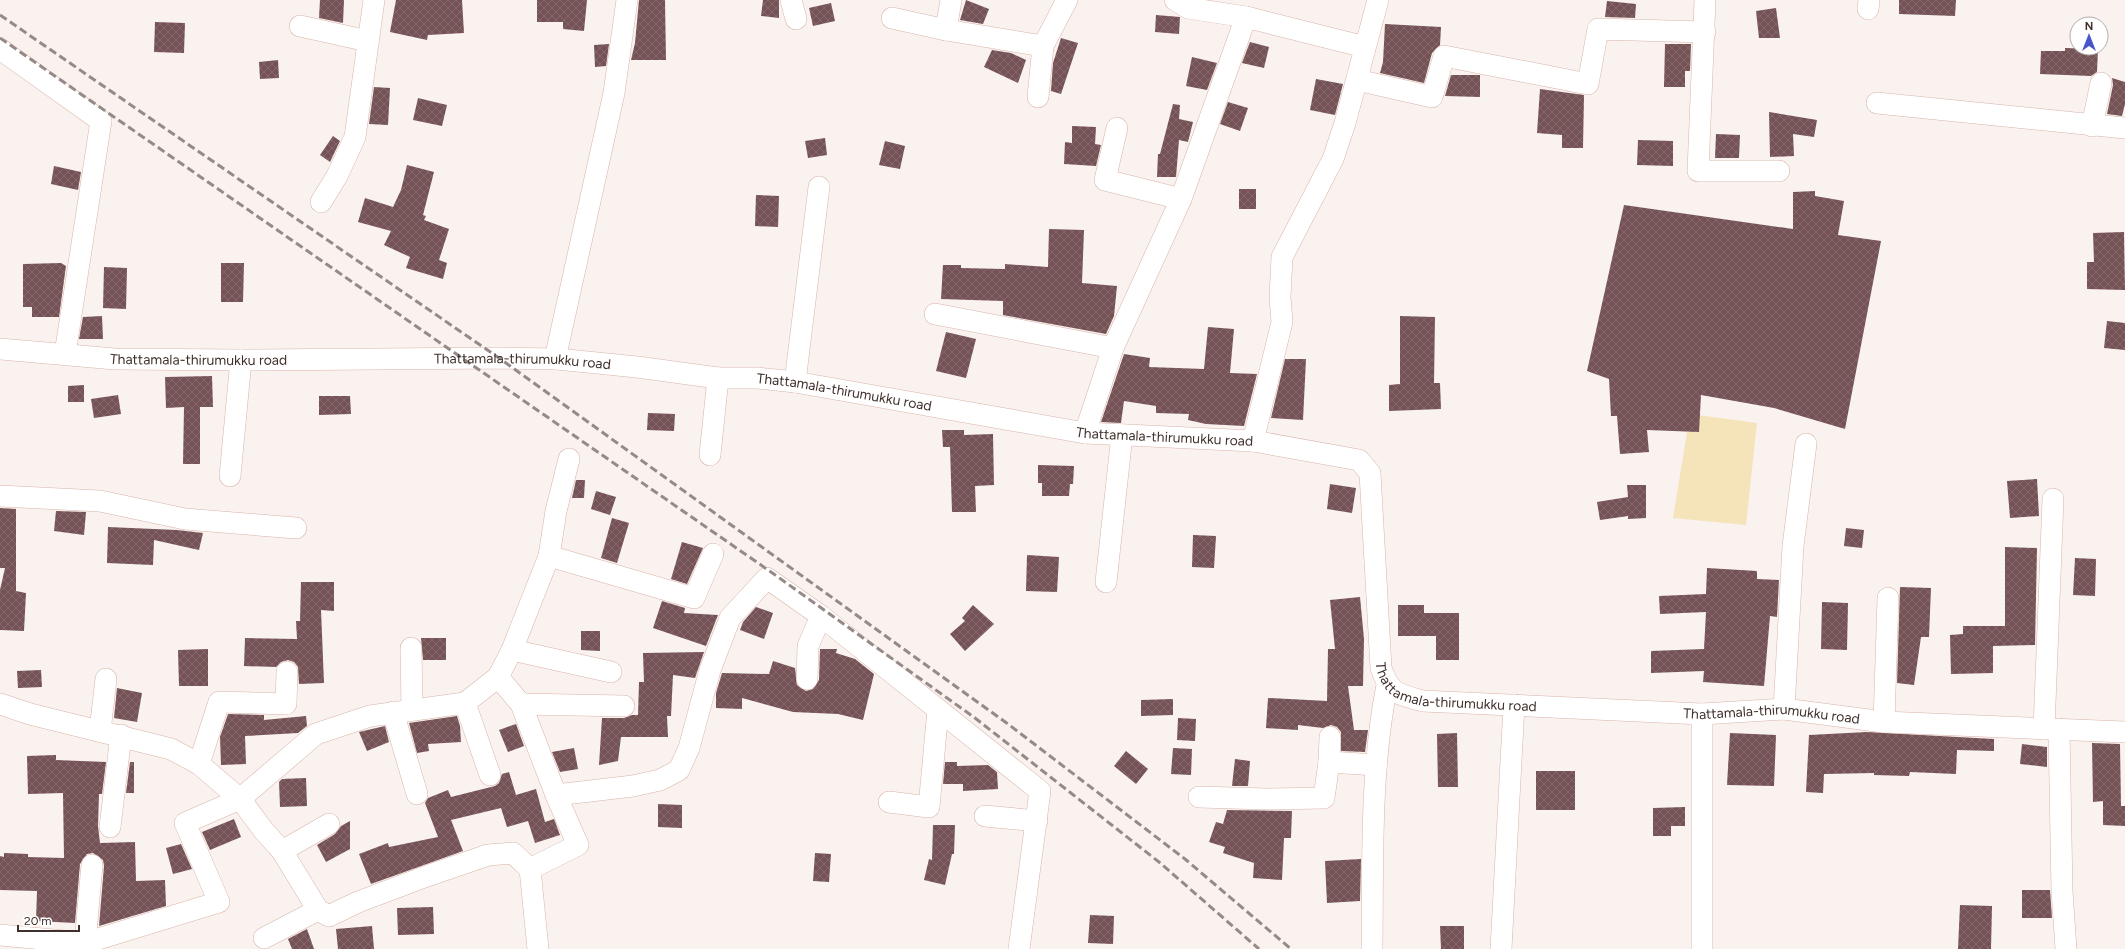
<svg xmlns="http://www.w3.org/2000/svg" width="2125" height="949" font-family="Figtree,sans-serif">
  <defs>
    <pattern id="building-cross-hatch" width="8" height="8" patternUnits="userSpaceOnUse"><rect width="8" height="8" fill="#755255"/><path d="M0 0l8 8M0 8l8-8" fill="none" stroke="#85686a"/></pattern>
  </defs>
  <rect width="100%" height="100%" fill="#faf2ef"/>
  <polygon fill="#f5e4b9" points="1690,414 1757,423 1746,525 1673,518"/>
  <g fill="url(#building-cross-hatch)">
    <polygon points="320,0 344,0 343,23 319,18"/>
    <polygon points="396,0 462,0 464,33 428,35 427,40 390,32"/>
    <polygon points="537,0 587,0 584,31 563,29 563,22 537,22"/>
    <polygon points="639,0 665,0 666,60 631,60 635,43"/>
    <polygon points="763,0 779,0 779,18 761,16"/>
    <polygon points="966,0 989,9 983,24 960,20"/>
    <polygon points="1899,0 1956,0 1955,16 1899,14"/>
    <polygon points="1607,1 1636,4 1635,18 1605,17"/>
    <polygon points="831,3 835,21 813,26 809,8"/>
    <polygon points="1776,8 1780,38 1759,38 1756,11"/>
    <polygon points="1156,15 1180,17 1179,34 1155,32"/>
    <polygon points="155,22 185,23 184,53 154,52"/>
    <polygon points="1385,24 1441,27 1440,45 1432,53 1424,83 1380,73 1383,62"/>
    <polygon points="1061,38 1078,43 1061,94 1051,91 1053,63"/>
    <polygon points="1250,42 1269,47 1264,68 1242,63"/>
    <polygon points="609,44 606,66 595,67 594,45"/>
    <polygon points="1665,44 1691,44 1690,71 1685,71 1685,87 1664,87"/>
    <polygon points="2065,48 2098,49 2097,72 2091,76 2040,74 2041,51 2065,51"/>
    <polygon points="992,50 1011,53 1026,60 1018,83 984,67"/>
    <polygon points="1192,57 1217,63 1207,90 1186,86"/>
    <polygon points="278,60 279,78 260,79 259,62"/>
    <polygon points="1451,75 1480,75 1480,97 1445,96"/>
    <polygon points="2112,78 2125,82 2125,104 2122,116 2107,114 2113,85"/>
    <polygon points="1316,79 1343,84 1335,115 1310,110"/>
    <polygon points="374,87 390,88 388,125 369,124"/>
    <polygon points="1540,89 1584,95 1583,148 1562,148 1562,135 1537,133"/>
    <polygon points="418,98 447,105 442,126 413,120"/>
    <polygon points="1228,102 1248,108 1240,131 1220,124"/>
    <polygon points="1173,104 1180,105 1179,119 1193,122 1188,142 1179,140 1176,177 1157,177 1158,154 1160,154"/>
    <polygon points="1769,112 1817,120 1814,137 1793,134 1794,156 1770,157"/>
    <polygon points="1072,126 1096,127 1095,144 1101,145 1096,166 1064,164 1065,142 1072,143"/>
    <polygon points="1716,134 1740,135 1739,158 1715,158"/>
    <polygon points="333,136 340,141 330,162 320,155"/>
    <polygon points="825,138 827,155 808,158 805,141"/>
    <polygon points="1638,140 1673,141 1673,166 1637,165"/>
    <polygon points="885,141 905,146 900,169 879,165"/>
    <polygon points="407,165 434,172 423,215 426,216 424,220 449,229 439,260 447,263 443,279 406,268 410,257 384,245 391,231 358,222 365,198 393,207 401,190"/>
    <polygon points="54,166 81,172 78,190 51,184"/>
    <rect x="1239" y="189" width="17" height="20"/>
    <polygon points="1815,191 1815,196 1844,201 1838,235 1881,241 1845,429 1774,408 1701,395 1699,432 1647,430 1649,452 1620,454 1617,416 1611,416 1609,379 1587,371 1624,205 1793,229 1793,192"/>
    <polygon points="756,195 779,196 778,227 755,226"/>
    <polygon points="1049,229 1084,230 1082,283 1117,286 1114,316 1106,334 1003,315 1003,301 941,299 943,265 961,265 961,268 1005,269 1005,264 1048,267"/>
    <polygon points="2124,232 2125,290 2087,289 2087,262 2094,262 2093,233"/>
    <polygon points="61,263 66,266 59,317 32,317 32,307 23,307 23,264"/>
    <polygon points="221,263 244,263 243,302 221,302"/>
    <polygon points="104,267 127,268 126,309 103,308"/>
    <polygon points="102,316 103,339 79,339 83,317"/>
    <polygon points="1400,316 1435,317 1434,383 1440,383 1441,409 1389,411 1389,385 1400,384"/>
    <polygon points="2107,321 2125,323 2125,350 2104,348"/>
    <polygon points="1208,327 1234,329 1230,373 1257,374 1244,426 1206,424 1188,420 1189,414 1156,413 1156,406 1124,401 1121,423 1101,422 1124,354 1150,358 1149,367 1204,369"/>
    <polygon points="946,332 976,339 966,378 936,371"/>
    <polygon points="1285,359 1306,359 1303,420 1271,418"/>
    <polygon points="212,376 213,407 200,407 200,464 183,464 184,407 166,408 165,377"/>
    <polygon points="84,385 84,402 68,402 68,386"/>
    <polygon points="118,395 121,414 94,418 91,399"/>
    <polygon points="319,396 350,396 351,414 319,415"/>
    <polygon points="648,413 675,414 674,431 647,430"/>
    <polygon points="942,430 964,430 964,435 993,434 994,485 975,486 976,512 952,512 950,447 943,447"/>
    <polygon points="1038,465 1074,466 1073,484 1070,484 1069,496 1042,496 1042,483 1038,483"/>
    <polygon points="2037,479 2039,516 2010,518 2007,481"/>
    <polygon points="576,480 585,480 584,498 572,498"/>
    <polygon points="1330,484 1356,488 1352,513 1327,509"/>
    <polygon points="1627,485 1646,485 1646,518 1628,519 1628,516 1600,520 1597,502 1628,497"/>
    <polygon points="596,491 616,497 610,515 591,509"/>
    <polygon points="0,508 16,509 16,591 26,593 24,631 0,630 0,590 5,568 0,568"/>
    <polygon points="56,511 86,512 84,535 54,531"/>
    <polygon points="612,518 629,523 617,563 601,558"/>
    <polygon points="108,527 177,530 203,533 199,550 154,540 153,565 107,563"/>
    <polygon points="1846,528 1864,530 1862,548 1844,546"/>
    <polygon points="1193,535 1216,536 1214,568 1192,567"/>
    <polygon points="682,542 703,548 687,584 671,579"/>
    <polygon points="2005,547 2037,548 2035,645 1993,646 1993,673 1951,674 1950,635 1963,634 1963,626 2005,626"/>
    <polygon points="1027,555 1059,557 1057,592 1026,591"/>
    <polygon points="2075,558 2096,559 2095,596 2073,595"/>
    <polygon points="1707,568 1757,571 1757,579 1779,580 1777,617 1770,616 1764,686 1703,682 1704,671 1651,673 1651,651 1704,649 1706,612 1660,614 1659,596 1706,594"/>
    <polygon points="301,582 334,582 334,611 321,610 324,683 299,684 298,667 294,662 288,660 281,662 276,667 244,666 245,638 297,639 296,621 300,621"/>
    <polygon points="1900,587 1931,588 1929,637 1921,637 1914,685 1897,683"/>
    <polygon points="1360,597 1364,639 1363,686 1348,686 1354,730 1368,730 1365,752 1341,751 1341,732 1337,727 1331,725 1323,728 1298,725 1298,730 1266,728 1268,698 1327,701 1328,649 1335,649 1330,600"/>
    <polygon points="662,601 685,608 684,613 718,615 706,646 653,628"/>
    <polygon points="1822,602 1848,603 1847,650 1821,649"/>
    <polygon points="973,605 994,624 965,651 950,634 965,621 962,618"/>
    <polygon points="1398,605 1424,605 1424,613 1459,613 1459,660 1436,660 1436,636 1398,636"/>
    <polygon points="756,607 773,613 764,639 740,630 743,622"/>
    <polygon points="581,631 600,631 600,651 581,650"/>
    <polygon points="421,638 446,638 446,660 423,660"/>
    <polygon points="208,649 208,686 179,686 178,650"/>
    <polygon points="820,649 837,649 836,653 855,659 874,674 863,720 838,714 793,712 742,698 742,709 716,708 716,693 722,673 769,674 773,661 795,668 797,685 806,691 813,689 819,680"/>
    <polygon points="704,652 695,678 673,675 671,716 667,716 668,737 621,737 618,761 599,765 602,718 624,718 632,715 638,715 639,682 644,682 643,653"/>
    <polygon points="41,670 42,687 18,688 17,671"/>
    <polygon points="117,688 142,693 137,722 114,718"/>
    <polygon points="1173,699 1173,715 1141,716 1141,700"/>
    <polygon points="228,714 264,715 264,720 306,716 307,726 298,733 245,736 246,764 221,765 220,737"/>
    <polygon points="457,716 460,726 461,742 428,744 429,751 417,753 409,723"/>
    <polygon points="1178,718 1196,719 1195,741 1177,740"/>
    <polygon points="516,724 524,746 508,752 499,730"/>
    <polygon points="385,726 389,742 367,751 359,732"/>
    <polygon points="1867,732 1994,739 1994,751 1957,750 1956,774 1910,772 1909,776 1874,775 1874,773 1824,774 1823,793 1806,792 1809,735"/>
    <polygon points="1457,733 1458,787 1438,787 1437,734"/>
    <polygon points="1730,733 1776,735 1774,786 1727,785"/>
    <polygon points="2092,743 2120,744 2121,806 2125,806 2125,826 2103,825 2103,801 2093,802"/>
    <polygon points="2022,744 2047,747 2047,767 2020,764"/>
    <polygon points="574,748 578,769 560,772 552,752"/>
    <polygon points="1173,748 1192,749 1191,775 1171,774"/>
    <polygon points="1126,751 1148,769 1136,784 1114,766"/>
    <polygon points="56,755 56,760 106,762 102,794 99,794 98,826 100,843 135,842 136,881 165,880 166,906 99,926 104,866 103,860 93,853 87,854 80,864 75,923 36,921 37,891 0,890 0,856 4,857 4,853 28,854 28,857 64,858 63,793 28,794 27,756"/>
    <polygon points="1235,759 1250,761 1248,786 1232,786"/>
    <polygon points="130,762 134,762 134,793 126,793"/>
    <polygon points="945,762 957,762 957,766 988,765 997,772 998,789 963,791 963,784 943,784"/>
    <rect x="1536" y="771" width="39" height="39"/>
    <polygon points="509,772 516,795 536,789 545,822 554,819 560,835 535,843 528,821 507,827 501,808 451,820 463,851 371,884 359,854 388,843 389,847 438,837 425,803 428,798 448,790 451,797 495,786 499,783 502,774"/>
    <polygon points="306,778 307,806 280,807 279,782 282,779"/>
    <polygon points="658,804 682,805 682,828 658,827"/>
    <polygon points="1685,807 1685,826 1671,826 1671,836 1653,836 1653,808"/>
    <polygon points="1227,810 1292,811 1291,838 1284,838 1282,880 1253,878 1254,863 1223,853 1225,847 1209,842 1216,822 1223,824"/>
    <polygon points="234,819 241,837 210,850 202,832"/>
    <polygon points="350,821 350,849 326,862 317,845 335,834 341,826"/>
    <polygon points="933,825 955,825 954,854 952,854 945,885 924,880 929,859 932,860"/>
    <polygon points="181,844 192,869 173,874 166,848"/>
    <polygon points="815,853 831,854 829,882 813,881"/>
    <polygon points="1361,859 1360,901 1327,903 1325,861"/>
    <polygon points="2022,890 2050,890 2052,918 2022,918"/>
    <polygon points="1960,905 1992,906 1991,949 1958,949"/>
    <polygon points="433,907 434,934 398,935 397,908"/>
    <polygon points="1090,915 1114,916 1113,944 1088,943"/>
    <polygon points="372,926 374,949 338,949 336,929"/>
    <polygon points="1440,926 1464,926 1464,949 1441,949"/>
    <polygon points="307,929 314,949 292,949 288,939"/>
  </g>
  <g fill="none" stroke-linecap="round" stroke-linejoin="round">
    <g stroke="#d9b4a8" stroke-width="22">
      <g id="minor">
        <polyline points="791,0 796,19"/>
        <polyline points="951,0 946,30 1043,46 1067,0"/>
        <polyline points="1175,0 1188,8 1246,17 1365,47"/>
        <polyline points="1705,0 1698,171 1779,171"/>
        <polyline points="1868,9 1869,0"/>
        <polyline points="892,18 946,30"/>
        <polyline points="300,26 368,41"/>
        <polyline points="0,49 101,121 65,354"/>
        <polyline points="1357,80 1432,97 1444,56 1588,84 1598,29 1705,32"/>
        <polyline points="1038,97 1043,46"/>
        <polyline points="1877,103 2125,128"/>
        <polyline points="2092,126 2101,83"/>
        <polyline points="1117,128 1105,180 1181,199"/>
        <polyline points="321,202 337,176 355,137 374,0"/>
        <polyline points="935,314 1113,348"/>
        <path id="s1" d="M0 349 115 359 241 360 499 358 557 359 637 367 718 378H757L795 382 1085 433 1253 441 1359 460 1370 473 1381 668C1390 694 1397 694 1423 701L1702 714 1784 709 1884 722 2125 732"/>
        <polyline points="557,359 557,350 614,93 627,0"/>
        <polyline points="795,382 819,187"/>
        <polyline points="1085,433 1113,348 1181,199 1246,17"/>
        <polyline points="1253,441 1282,322 1280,297 1282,257 1333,159 1345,123 1378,0"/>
        <polyline points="710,455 718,378"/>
        <polyline points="230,476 241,360"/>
        <polyline points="0,496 100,501 185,519 296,528"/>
        <polyline points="549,556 694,598 713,554"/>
        <polyline points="1106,582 1122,435"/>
        <polyline points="411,648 412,710"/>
        <polyline points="512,650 611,672"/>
        <polyline points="498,677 521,704 556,795 578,845 530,869"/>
        <polyline points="807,679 808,646 821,616"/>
        <polyline points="465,703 490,775"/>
        <polyline points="0,704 30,714 171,749 199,764 240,799 264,831 282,851 318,910 329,916 358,902 427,876 488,855 513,853 530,869 538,949"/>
        <polyline points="521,704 624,706"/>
        <polyline points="1784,709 1793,546 1806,444"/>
        <polyline points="393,712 417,794"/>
        <polyline points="1702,714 1702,949"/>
        <polyline points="1884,722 1888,598"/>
        <polyline points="2044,729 2053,499"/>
        <polyline points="2059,729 2062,891 2066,949"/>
        <polyline points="100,731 106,679"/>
        <polyline points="1329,762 1330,737"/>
        <polyline points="199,764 219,702 286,704 287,672"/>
        <polyline points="556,795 633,786 660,780 679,770 689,748 710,670 730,618 767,578 821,616 1040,791 1019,949"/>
        <polyline points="1199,797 1267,799 1324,798 1329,762 1376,765"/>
        <polyline points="889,802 929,807 938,710"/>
        <polyline points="985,816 1037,821"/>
        <polyline points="110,827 121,735"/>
        <polyline points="282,851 329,824"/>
        <polyline points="0,935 85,943 219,902 185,823 240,799 316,734 370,716 465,703 498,677 512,650 549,556 556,511 569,459"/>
        <polyline points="264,938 318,910"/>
        <polyline points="85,943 92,865"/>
        <path d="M1372 949C1373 862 1370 771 1387 685"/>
        <polyline points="1501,949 1514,705"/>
      </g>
    </g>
    <use href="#minor" stroke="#fff" stroke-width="21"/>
    <g stroke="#958a86" stroke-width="3" stroke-dasharray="8 4" stroke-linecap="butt">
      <polyline points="0,15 499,358 1008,724 1185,859 1291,949"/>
      <polyline points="0,38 771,572 975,718 1159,862 1259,949"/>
    </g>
  </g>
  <g text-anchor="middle" stroke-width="4" stroke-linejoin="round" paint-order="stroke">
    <g font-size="14" fill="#3f302b" stroke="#fff">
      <text dy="5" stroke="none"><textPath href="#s1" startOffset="199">Thattamala-thirumukku road</textPath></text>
      <text dy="5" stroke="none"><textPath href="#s1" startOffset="523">Thattamala-thirumukku road</textPath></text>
      <text dy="5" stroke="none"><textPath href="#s1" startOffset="847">Thattamala-thirumukku road</textPath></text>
      <text dy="5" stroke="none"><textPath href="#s1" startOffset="1171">Thattamala-thirumukku road</textPath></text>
      <text dy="5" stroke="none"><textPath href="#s1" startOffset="1662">Thattamala-thirumukku road</textPath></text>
      <text dy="5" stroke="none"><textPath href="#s1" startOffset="1986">Thattamala-thirumukku road</textPath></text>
    </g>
  </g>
  <g transform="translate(2089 36)"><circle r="19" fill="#ffffff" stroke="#b2acaa"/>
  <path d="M0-3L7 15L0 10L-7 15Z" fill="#4955cb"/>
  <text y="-6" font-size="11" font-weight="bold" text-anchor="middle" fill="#3f302b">N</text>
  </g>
  <path d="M18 925v6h61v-6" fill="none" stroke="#3f302b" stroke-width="2"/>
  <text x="24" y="925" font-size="12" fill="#3f302b" stroke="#ffffff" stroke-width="3" paint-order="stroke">20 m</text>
</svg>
